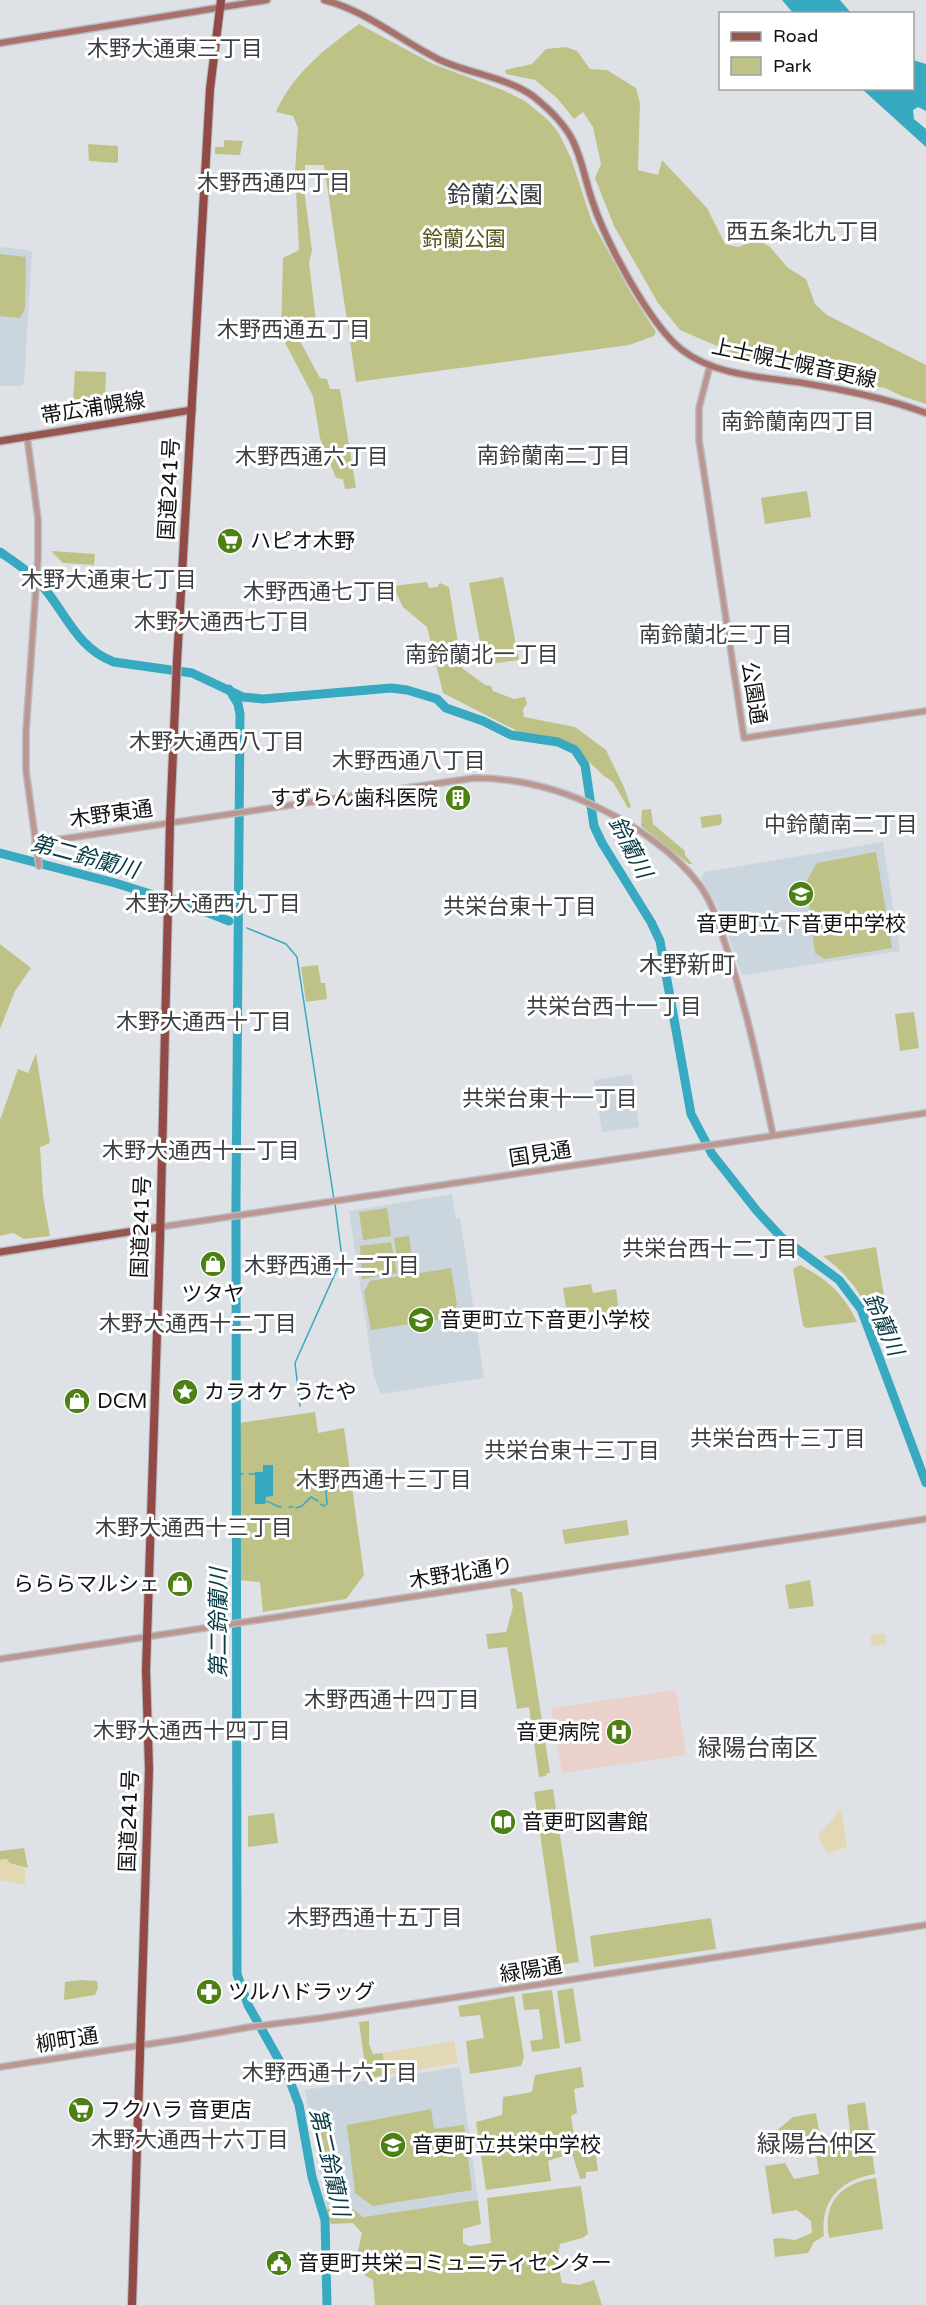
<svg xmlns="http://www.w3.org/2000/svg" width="926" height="2305" font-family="'Varela Round','Noto Sans JP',sans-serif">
  <rect width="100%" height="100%" fill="#dee2e6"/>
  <g fill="#cbd5dd">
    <polygon points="0,247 28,250 32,252 24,382 22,386 0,386"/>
    <polygon points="883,842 900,951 744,975 741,973 719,909 701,878 704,872"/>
    <polygon points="632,1074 639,1127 602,1132 594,1080"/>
    <polygon points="452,1194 456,1218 460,1218 484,1378 381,1394 374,1377 349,1211"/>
    <polygon points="460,2067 478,2200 362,2217 349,2206 326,2209 305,2090"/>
  </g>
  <polygon fill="#ebd1cc" points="676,1690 686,1755 562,1773 551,1708"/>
  <g fill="#bec287">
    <path d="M359 24 433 64 505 91 525 101 548 120 558 132 571 158 592 222 631 293 656 332 654 336 629 345 356 382 324 165H305L304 189 312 250 309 263 317 329 298 332 300 341 320 378 327 379 330 389H340L356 488 345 489 343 479 336 478 320 438 313 396 281 335 283 258 299 250 295 171 298 128 293 116 276 112C293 73 326 48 359 24Z"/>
    <polygon points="566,47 577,51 590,69 607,70 636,88 640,103 638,170 658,175 662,160 707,208 725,244 738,247 757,240 769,246 788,268 806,279 815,304 827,315 926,365 926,404 902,396 885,388 815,376 807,369 776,360 770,366 740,356 680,330 658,303 614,226 595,178 601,164 593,127 583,112 574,119 557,98 535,80 506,74 505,70 532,64 546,49"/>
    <polygon points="224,140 243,141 240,155 215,154 215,147 224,147"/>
    <polygon points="88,144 118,146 118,161 117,163 89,161"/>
    <polygon points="0,254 26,257 25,309 20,318 0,316"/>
    <polygon points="75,371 106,372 105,401 102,403 76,402 73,400"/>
    <polygon points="807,491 811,517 765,524 761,498"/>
    <polygon points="51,551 95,554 94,565 63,563"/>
    <polygon points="503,577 519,660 489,664 482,653 469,583"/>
    <polygon points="427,582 429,588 437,587 440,583 449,587 462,668 485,685 491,686 493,691 514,699 525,697 527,704 523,709 524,717 575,727 606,750 624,787 631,807 628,808 613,782 604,776 569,743 519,732 443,693 427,627 403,607 393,586"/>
    <polygon points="651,809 653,824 685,851 685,855 692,864 689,864 641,826 642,810"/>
    <polygon points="721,814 722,822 720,825 702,828 700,817"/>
    <polygon points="876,852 892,948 825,959 815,953 806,882 817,863"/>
    <polygon points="0,944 31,968 15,991 0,1029"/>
    <polygon points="318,965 321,983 325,983 327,999 306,1002 301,967"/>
    <polygon points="914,1012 919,1048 900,1051 895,1014"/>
    <polygon points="36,1053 50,1143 40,1147 43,1196 50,1236 24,1239 13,1233 0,1236 0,1120 18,1069 28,1073"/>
    <polygon points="387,1208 391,1236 363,1240 359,1212"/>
    <polygon points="409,1236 414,1270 399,1272 394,1238"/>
    <polygon points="391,1242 397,1273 362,1279 360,1246"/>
    <path d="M876 1247 891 1338 880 1342C866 1302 858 1283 823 1256Z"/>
    <path d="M800 1265C828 1280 843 1293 857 1322L807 1328 803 1326 793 1269Z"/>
    <polygon points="451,1268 457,1305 450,1318 371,1330 364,1292 370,1281"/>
    <polygon points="591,1284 593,1293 616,1289 619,1312 568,1320 563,1288"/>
    <polygon points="315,1412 318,1433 344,1428 364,1575 346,1599 263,1612 260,1582 238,1580 238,1423"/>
    <polygon points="627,1520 629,1535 565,1544 562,1530"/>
    <polygon points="810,1580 814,1606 789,1609 785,1585"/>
    <polygon points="514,1588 519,1592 522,1592 550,1773 547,1773 546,1776 539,1777 529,1707 517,1709 507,1647 488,1649 486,1634 506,1632 513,1607 510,1589"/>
    <polygon points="553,1789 579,1962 559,1965 534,1792"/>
    <polygon points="274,1813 278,1843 248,1847 248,1816"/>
    <polygon points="24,1848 28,1868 9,1863 7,1859 0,1860 0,1851"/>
    <polygon points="711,1918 716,1949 594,1967 590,1936"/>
    <polygon points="80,1980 97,1981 98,1988 95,1995 64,2000 65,1982"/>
    <polygon points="573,1988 581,2041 565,2044 557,1991"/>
    <polygon points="552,1990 560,2048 532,2052 530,2041 543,2039 539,2009 524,2010 522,1994"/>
    <polygon points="514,1996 524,2057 521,2066 470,2074 466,2041 484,2038 480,2015 460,2017 458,2006"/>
    <polygon points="369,2021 369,2044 373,2054 383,2053 386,2075 367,2079 359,2022"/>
    <polygon points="581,2067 584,2087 574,2089 577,2113 571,2116 576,2149 595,2148 598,2171 586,2172 586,2178 580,2179 573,2156 566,2155 548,2161 551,2181 486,2190 476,2122 502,2115 503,2097 532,2092 535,2075"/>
    <path d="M865 2102 875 2174C841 2180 820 2199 824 2236L814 2242 808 2253 775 2257 773 2239 781 2238 795 2240 812 2233 811 2221 797 2210 772 2214 765 2166 785 2163 794 2179 819 2174 815 2147 764 2155 762 2143 793 2117 816 2113 821 2143 851 2139 847 2105Z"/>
    <polygon points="431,2109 434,2129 464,2125 472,2190 373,2206 355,2193 347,2125"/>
    <polygon points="330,2110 344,2200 329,2202 320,2142 331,2140 320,2141 315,2112"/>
    <path d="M876 2178 883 2229 829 2238C822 2202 841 2183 876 2178Z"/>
    <polygon points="581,2186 588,2234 582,2238 560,2244 557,2260 562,2283 579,2285 594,2280 602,2305 375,2305 373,2280 348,2265 357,2255 362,2233 353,2223 331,2224 326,2209 349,2206 363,2217 478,2200 481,2224 463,2229 463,2243 470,2246 491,2243 487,2198"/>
  </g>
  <g fill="#e2d8b3">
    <polygon points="885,1633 887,1644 872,1646 870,1635"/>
    <polygon points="841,1809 847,1847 827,1854 818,1836"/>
    <polygon points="7,1859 9,1863 25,1868 25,1885 0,1880 0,1860"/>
    <polygon points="454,2041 458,2063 386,2075 383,2053"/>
  </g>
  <g fill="#37a9c1">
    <polygon points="782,0 840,0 851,13 793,13"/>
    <polygon points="913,60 926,64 926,111 918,107 913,110 914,119 926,129 926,147 862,89 912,88"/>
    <polygon points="263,1465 273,1465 273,1496 266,1497 265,1504 255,1504 255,1472 263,1472"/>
  </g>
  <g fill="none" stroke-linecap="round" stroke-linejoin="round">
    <g stroke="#37a9c1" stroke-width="1.5">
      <polyline points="237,928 239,928"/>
      <polyline points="247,928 286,944 297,957 334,1200"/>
      <polyline points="300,1406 295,1363 342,1258 335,1204"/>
      <polyline points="236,1474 243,1474"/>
      <polyline points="249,1474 255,1474"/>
      <path d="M263 1501C273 1501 274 1507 281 1507"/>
      <polyline points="320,1504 324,1506 327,1504 326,1491 329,1486"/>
      <polyline points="289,1507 293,1507"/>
      <polyline points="296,1508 302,1506 311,1497 318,1501"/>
    </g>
    <g stroke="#37a9c1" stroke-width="9">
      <path d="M0 552C13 561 27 570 38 581 64 608 75 648 114 662L192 673 243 697 263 699 391 688 407 690 437 699 446 708 483 721 511 735 558 742 575 750 585 765 594 826 602 843 651 922 660 941 691 1114 712 1154 757 1211 781 1237 839 1280 861 1309 926 1483"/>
      <polyline points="229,689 238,704 240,714 236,1201 237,1974 248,2005 288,2076 299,2105 312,2177 325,2220 327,2305"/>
      <polyline points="0,853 115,883 160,897"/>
      <polyline points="176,900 229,921"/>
    </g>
    <g stroke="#b9bdc0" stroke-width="8">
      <g id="tertiary">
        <polyline points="710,365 699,408 699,440 744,738 926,711"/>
        <polyline points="27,436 38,519 38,558 26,731 26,771 39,866"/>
        <path d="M35 843 474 778C519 778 561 789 601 809 635 825 675 853 698 883 713 902 719 927 727 949 747 1010 760 1072 773 1135"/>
        <polyline points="160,1227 926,1113"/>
        <polyline points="0,1659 926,1519"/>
        <polyline points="0,2067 182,2039 250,2027 321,2018 926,1925"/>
      </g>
    </g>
    <g stroke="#b9bdc0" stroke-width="9">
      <g id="secondary">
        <path d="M324 0C367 11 401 41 440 60 470 74 506 77 533 96 548 108 563 122 572 139 582 158 585 180 592 200 605 240 649 324 682 350 716 376 763 377 803 383 844 390 886 398 926 413"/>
        <polyline points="0,43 267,0"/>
      </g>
    </g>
    <g stroke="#b9bdc0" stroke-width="10">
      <g id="primary">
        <polyline points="0,441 192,410"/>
        <polyline points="0,1252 160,1227"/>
      </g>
    </g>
    <g stroke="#b9bdc0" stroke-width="10">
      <polyline id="trunk" points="132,2305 149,1769 146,1670 160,1241 170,822 177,661 210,89 221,0"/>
    </g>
    <use href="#tertiary" stroke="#bd9692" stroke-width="5"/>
    <use href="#secondary" stroke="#a9716c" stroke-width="6"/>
    <use href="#primary" stroke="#985651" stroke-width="7"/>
    <use href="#trunk" stroke="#914a46" stroke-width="8"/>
  </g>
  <defs>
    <g id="supermarket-disc" transform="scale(1.35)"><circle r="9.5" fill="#4d8115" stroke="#fff"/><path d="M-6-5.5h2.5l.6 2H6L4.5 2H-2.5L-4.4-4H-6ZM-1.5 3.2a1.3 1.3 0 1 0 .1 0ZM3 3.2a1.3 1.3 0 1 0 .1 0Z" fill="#fff"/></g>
    <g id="building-disc" transform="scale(1.35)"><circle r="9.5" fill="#4d8115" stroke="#fff"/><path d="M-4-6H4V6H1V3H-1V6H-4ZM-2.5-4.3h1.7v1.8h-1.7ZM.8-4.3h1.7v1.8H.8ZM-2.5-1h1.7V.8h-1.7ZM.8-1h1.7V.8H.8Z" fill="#fff"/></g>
    <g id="school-disc" transform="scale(1.35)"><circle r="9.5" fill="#4d8115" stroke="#fff"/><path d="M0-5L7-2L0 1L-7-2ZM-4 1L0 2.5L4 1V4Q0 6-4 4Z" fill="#fff"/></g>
    <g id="shop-disc" transform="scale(1.35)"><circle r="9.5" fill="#4d8115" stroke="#fff"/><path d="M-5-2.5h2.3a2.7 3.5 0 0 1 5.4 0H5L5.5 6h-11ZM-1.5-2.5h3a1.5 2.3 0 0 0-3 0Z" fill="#fff"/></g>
    <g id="sight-disc" transform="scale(1.35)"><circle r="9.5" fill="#4d8115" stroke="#fff"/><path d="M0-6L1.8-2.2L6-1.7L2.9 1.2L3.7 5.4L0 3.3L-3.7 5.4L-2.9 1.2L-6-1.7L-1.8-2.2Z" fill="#fff"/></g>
    <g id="hospital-disc" transform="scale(1.35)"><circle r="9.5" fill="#4d8115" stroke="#fff"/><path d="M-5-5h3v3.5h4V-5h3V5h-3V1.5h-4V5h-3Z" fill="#fff"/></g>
    <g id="library-disc" transform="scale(1.35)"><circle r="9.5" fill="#4d8115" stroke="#fff"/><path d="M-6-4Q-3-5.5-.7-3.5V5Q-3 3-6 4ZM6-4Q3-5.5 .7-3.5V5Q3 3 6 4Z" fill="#fff"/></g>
    <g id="pharmacy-disc" transform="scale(1.35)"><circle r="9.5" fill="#4d8115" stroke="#fff"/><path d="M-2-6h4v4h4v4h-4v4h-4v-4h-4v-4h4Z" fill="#fff"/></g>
    <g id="civic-disc" transform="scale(1.35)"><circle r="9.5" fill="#4d8115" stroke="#fff"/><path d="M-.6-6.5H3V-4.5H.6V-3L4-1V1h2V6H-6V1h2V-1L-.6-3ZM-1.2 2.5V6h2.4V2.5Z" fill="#fff"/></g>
  </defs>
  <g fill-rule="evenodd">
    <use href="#supermarket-disc" x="230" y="541"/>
    <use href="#building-disc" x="458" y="798"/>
    <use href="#school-disc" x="801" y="894"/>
    <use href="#shop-disc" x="213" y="1264"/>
    <use href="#school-disc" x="421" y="1320"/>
    <use href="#sight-disc" x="185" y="1392"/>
    <use href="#shop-disc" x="77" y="1401"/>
    <use href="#shop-disc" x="180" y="1584"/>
    <use href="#hospital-disc" x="619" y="1732"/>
    <use href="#library-disc" x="503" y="1822"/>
    <use href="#pharmacy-disc" x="209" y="1992"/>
    <use href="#supermarket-disc" x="81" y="2110"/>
    <use href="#school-disc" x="393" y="2145"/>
    <use href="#civic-disc" x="279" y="2263"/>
  </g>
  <g text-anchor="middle" stroke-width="6" stroke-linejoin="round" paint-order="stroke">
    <g font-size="21" fill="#545519" stroke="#fff">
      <text x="464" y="246">鈴蘭公園</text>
    </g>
    <g font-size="21" fill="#101213" stroke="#fff">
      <text transform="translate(794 363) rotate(12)" y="7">上士幌士幌音更線</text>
      <text transform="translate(93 408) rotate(-9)" y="7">帯広浦幌線</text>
      <text transform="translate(169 489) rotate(-87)" y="7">国道241号</text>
      <text transform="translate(754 693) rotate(81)" y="7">公園通</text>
      <text transform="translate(111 814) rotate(-8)" y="7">木野東通</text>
      <text transform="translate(540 1154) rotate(-9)" y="7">国見通</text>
      <text transform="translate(141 1227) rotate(-88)" y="7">国道241号</text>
      <text transform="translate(461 1573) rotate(-9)" y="7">木野北通り</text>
      <text transform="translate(129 1821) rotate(-88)" y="7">国道241号</text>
      <text transform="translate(531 1970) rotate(-9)" y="7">緑陽通</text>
      <text transform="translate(67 2040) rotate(-9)" y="7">柳町通</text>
    </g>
    <g font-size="21" fill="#101213" stroke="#fff" text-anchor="start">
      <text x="250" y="548">ハピオ木野</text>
      <text x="438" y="805" text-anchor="end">すずらん歯科医院</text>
      <text x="801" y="931" text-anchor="middle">音更町立下音更中学校</text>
      <text x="213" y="1301" text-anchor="middle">ツタヤ</text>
      <text x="440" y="1327">音更町立下音更小学校</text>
      <text x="204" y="1399">カラオケ うたや</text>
      <text x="97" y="1408">DCM</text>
      <text x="160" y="1591" text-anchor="end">らららマルシェ</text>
      <text x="600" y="1739" text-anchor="end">音更病院</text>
      <text x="522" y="1829">音更町図書館</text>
      <text x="228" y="1999">ツルハドラッグ</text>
      <text x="100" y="2117">フクハラ 音更店</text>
      <text x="412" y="2152">音更町立共栄中学校</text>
      <text x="298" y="2270">音更町共栄コミュニティセンター</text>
    </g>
    <g font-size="22" fill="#3c3f42" stroke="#fff">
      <text x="175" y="56">木野大通東三丁目</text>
      <text x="274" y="190">木野西通四丁目</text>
      <text x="803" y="239">西五条北九丁目</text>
      <text x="294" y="337">木野西通五丁目</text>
      <text x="798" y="429">南鈴蘭南四丁目</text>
      <text x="554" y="463">南鈴蘭南二丁目</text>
      <text x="312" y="464">木野西通六丁目</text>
      <text x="109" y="587">木野大通東七丁目</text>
      <text x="320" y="599">木野西通七丁目</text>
      <text x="222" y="629">木野大通西七丁目</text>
      <text x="716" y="642">南鈴蘭北三丁目</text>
      <text x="482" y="662">南鈴蘭北一丁目</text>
      <text x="217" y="749">木野大通西八丁目</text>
      <text x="409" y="768">木野西通八丁目</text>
      <text x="841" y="832">中鈴蘭南二丁目</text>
      <text x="213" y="911">木野大通西九丁目</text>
      <text x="520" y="914">共栄台東十丁目</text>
      <text x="614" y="1014">共栄台西十一丁目</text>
      <text x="204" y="1029">木野大通西十丁目</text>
      <text x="550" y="1106">共栄台東十一丁目</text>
      <text x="201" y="1158">木野大通西十一丁目</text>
      <text x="710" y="1256">共栄台西十二丁目</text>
      <text x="332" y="1273">木野西通十二丁目</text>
      <text x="198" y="1331">木野大通西十二丁目</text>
      <text x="778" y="1446">共栄台西十三丁目</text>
      <text x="572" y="1458">共栄台東十三丁目</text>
      <text x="384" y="1487">木野西通十三丁目</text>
      <text x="194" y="1535">木野大通西十三丁目</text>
      <text x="392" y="1707">木野西通十四丁目</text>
      <text x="192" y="1738">木野大通西十四丁目</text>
      <text x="375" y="1925">木野西通十五丁目</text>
      <text x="330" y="2080">木野西通十六丁目</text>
      <text x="190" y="2147">木野大通西十六丁目</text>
    </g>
    <g font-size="22" font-style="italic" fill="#053944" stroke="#fff">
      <text transform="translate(631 847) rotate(62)" y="8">鈴蘭川</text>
      <text transform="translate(85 856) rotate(15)" y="8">第二鈴蘭川</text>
      <text transform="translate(884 1324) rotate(66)" y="8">鈴蘭川</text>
      <text transform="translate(218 1623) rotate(-90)" y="8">第二鈴蘭川</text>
      <text transform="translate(330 2162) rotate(77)" y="8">第二鈴蘭川</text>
    </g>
    <g font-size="24" fill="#3c3f42" stroke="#fff">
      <text x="495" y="203">鈴蘭公園</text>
      <text x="687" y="973">木野新町</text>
      <text x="758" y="1756">緑陽台南区</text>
      <text x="817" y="2152">緑陽台仲区</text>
    </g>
  </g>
  <rect x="719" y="12" width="195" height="78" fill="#ffffff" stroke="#9fa0a1" stroke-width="1.5"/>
  <rect x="731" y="32" width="30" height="9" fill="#985651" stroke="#9fa0a1" stroke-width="1.5"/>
  <text x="773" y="42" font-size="18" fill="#101213">Road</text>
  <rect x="731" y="57" width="30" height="18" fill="#bec287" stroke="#9fa0a1" stroke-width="1.5"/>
  <text x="773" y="72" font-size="18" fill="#101213">Park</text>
</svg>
